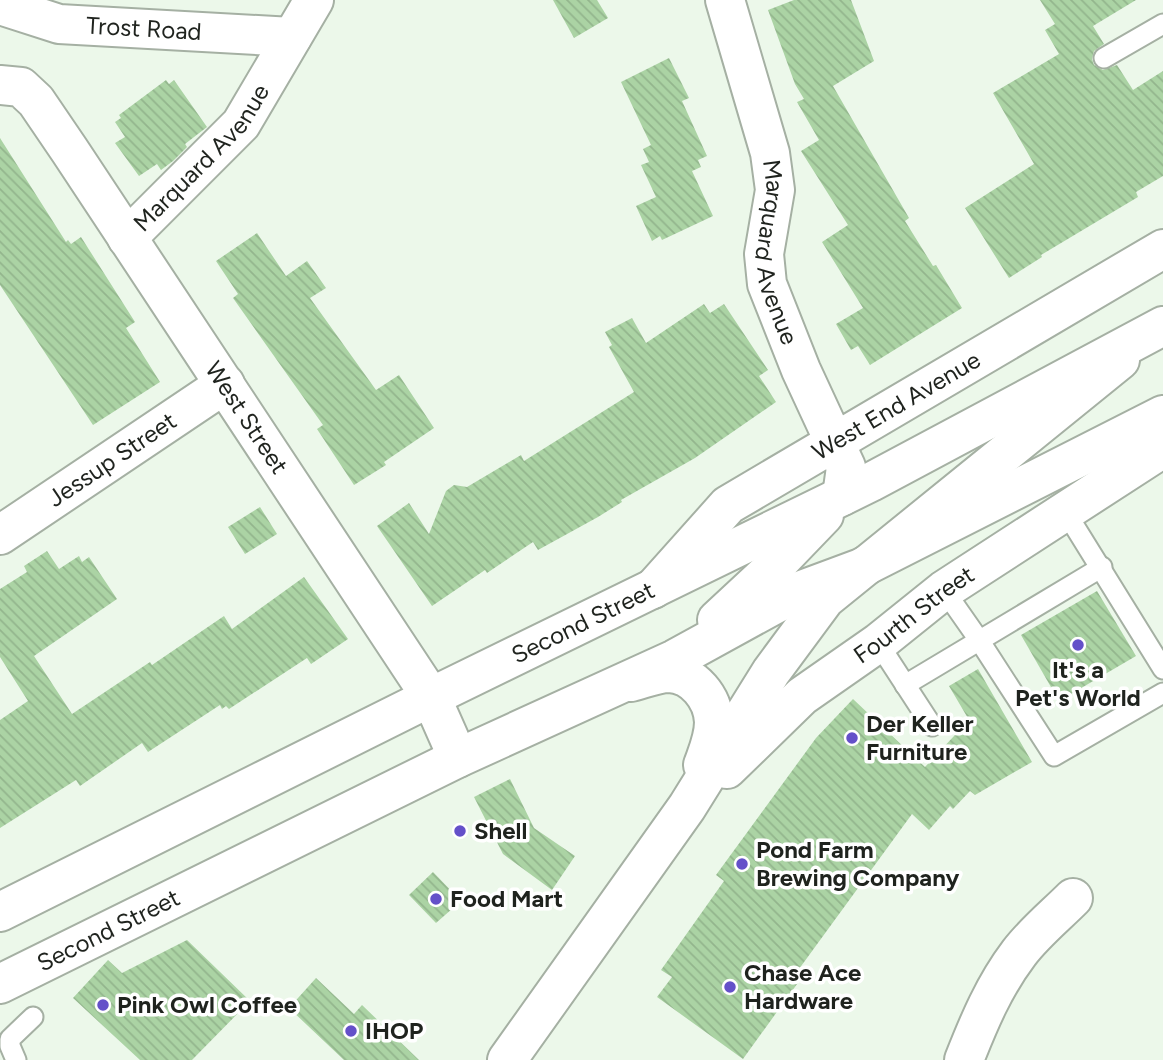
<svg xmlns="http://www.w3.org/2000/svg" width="1163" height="1060" font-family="Figtree,sans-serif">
  <defs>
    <pattern id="building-back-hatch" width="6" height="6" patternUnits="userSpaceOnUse" patternTransform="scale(1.75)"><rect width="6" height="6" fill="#abd3a4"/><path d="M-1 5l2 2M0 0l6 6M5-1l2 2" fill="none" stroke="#93b58d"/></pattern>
  </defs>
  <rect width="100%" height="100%" fill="#ecf8ea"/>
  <g fill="url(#building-back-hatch)">
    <polygon points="553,0 597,0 608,18 574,38"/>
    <polygon points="794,0 851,0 874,61 833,86 909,218 905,221 933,266 936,265 962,308 870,365 858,346 851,350 836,324 863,308 822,242 848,225 801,151 819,140 797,102 804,99 795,84 768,10"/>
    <polygon points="1040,0 1136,0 1093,26 1104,44 1094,51 1092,59 1094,65 1103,70 1117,65 1133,90 1163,71 1163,176 1136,192 1138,197 1041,255 1042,257 1009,278 965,208 1034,164 993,93 1059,54 1045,30 1055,24"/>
    <polygon points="669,58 689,98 682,101 707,156 698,160 701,167 692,171 713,216 662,240 660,236 652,241 636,206 656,197 641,165 649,162 643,149 651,145 621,82"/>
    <polygon points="166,80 169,84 174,80 207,127 185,144 187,147 173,161 161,170 157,164 139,176 115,143 125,137 115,122 121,118 119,115"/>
    <polygon points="0,138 66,242 68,240 71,244 81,237 135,322 126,328 160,382 93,425 0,285"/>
    <polygon points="257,233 286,276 307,261 326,288 310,298 376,390 399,375 434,428 384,462 386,465 354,485 317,429 323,425 233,298 238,294 216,261"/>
    <polygon points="704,304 710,313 724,304 768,370 759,376 776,402 695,458 621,500 622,502 598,517 538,550 533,542 487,573 485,570 432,606 377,526 409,503 429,534 446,491 454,485 467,487 521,455 524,461 634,392 609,347 612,345 605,332 632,318 646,343"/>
    <polygon points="260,507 277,534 245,554 228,527"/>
    <polygon points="47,551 59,569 79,556 82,562 89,557 117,599 34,656 72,714 150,662 152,665 224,616 232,629 304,577 348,639 311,664 307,658 229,709 226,706 222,709 220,705 148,752 142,743 80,786 76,780 0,828 0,720 28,701 0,657 0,589 27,572 24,566"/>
    <polygon points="1097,591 1136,656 1059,701 1021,635"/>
    <polygon points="978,669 1032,762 975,795 970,791 953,809 950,806 929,830 912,814 799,969 805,973 743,1059 657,997 672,977 661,970 724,881 716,875 816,738 853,699 925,767 969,720 949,686"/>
    <polygon points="510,779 534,828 575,856 552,890 503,854 474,797"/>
    <polygon points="433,872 461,901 436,923 409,895"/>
    <polygon points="187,940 250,1001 192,1060 140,1060 73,998 108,960 122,973"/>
    <polygon points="316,978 354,1014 362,1005 419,1060 344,1060 289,1008"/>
  </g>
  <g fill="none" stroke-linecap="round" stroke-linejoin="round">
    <g stroke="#a5b0a3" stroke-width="23">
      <g id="service">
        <polyline points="1104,58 1163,24"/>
        <polyline points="1065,511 1163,669"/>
        <polyline points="944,590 979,640 1054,756 1163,693"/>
        <polyline points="878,643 932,726"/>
        <polyline points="905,685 1102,567"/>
        <polyline points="16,1060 10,1046 10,1039 33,1017"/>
      </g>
    </g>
    <g stroke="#a5b0a3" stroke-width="42">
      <g id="minor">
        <path id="s1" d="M725 0 770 153 775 190 764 254 767 284 801 370 846 467 842 496"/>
        <path id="s2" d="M0 5 59 24 292 37"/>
        <path id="s3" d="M0 85 21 87 36 101 70 151 431 697 458 758"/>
        <path id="s4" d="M127 238 241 124 314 0"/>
        <path id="s5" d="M0 535 225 384"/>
        <path id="s6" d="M653 589 728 505 1163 249"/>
        <path d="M964 1060C979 1022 994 986 1019 953 1034 933 1055 916 1073 898"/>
      </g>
    </g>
    <g stroke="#a5b0a3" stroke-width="42">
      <g id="secondary">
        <path d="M631 682C643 679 658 673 669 673 694 674 713 698 714 722 714 738 708 751 703 765"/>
        <path id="s7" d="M727 769 802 696 878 643 944 590 1163 448"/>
        <polyline points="507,1060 687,807 771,672 825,599 1120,360"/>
      </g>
    </g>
    <g stroke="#a5b0a3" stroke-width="42">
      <g id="primary">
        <polyline points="717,620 774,567 824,515"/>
        <path id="s8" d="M0 912 431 697 871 482 1163 326"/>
        <path id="s9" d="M0 984 458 758 675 659 799 591 861 568 1163 415"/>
      </g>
    </g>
    <use href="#service" stroke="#fff" stroke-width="19"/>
    <use href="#minor" stroke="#fff" stroke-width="38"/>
    <use href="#secondary" stroke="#fff" stroke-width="38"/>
    <use href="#primary" stroke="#fff" stroke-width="38"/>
  </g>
  <g fill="#6450c9" stroke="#fff" stroke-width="2.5">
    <circle cx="1078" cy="645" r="7"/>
    <circle cx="852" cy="738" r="7"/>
    <circle cx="460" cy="831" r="7"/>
    <circle cx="742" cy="864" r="7"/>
    <circle cx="436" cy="899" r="7"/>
    <circle cx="730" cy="987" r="7"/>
    <circle cx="103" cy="1005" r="7"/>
    <circle cx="351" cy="1031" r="7"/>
  </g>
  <g text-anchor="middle" stroke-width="7" stroke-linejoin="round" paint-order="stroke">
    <g font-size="24" fill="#1f231e" stroke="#fff">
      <text dy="8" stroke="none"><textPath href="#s2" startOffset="147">Trost Road</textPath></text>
      <text dy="8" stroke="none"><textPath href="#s4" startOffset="110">Marquard Avenue</textPath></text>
      <text dy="8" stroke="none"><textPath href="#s1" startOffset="261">Marquard Avenue</textPath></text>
      <text dy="8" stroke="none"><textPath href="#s6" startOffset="308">West End Avenue</textPath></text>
      <text dy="8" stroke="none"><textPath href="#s3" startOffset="422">West Street</textPath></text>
      <text dy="8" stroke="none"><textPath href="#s5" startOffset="135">Jessup Street</textPath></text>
      <text dy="8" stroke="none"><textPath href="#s7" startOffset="243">Fourth Street</textPath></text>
      <text dy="8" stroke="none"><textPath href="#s8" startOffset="651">Second Street</textPath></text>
      <text dy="8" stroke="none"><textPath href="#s9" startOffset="121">Second Street</textPath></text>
    </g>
    <g font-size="24" font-weight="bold" fill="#1f231e" stroke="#fff" text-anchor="start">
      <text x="1078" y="678" text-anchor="middle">It's a<tspan x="1078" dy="28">Pet's World</tspan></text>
      <text x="866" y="732">Der Keller<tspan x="866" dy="28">Furniture</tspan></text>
      <text x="474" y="839">Shell</text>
      <text x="756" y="858">Pond Farm<tspan x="756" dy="28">Brewing Company</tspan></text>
      <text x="450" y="907">Food Mart</text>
      <text x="744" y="981">Chase Ace<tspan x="744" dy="28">Hardware</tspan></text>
      <text x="117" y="1013">Pink Owl Coffee</text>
      <text x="365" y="1039">IHOP</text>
    </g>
  </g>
</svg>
